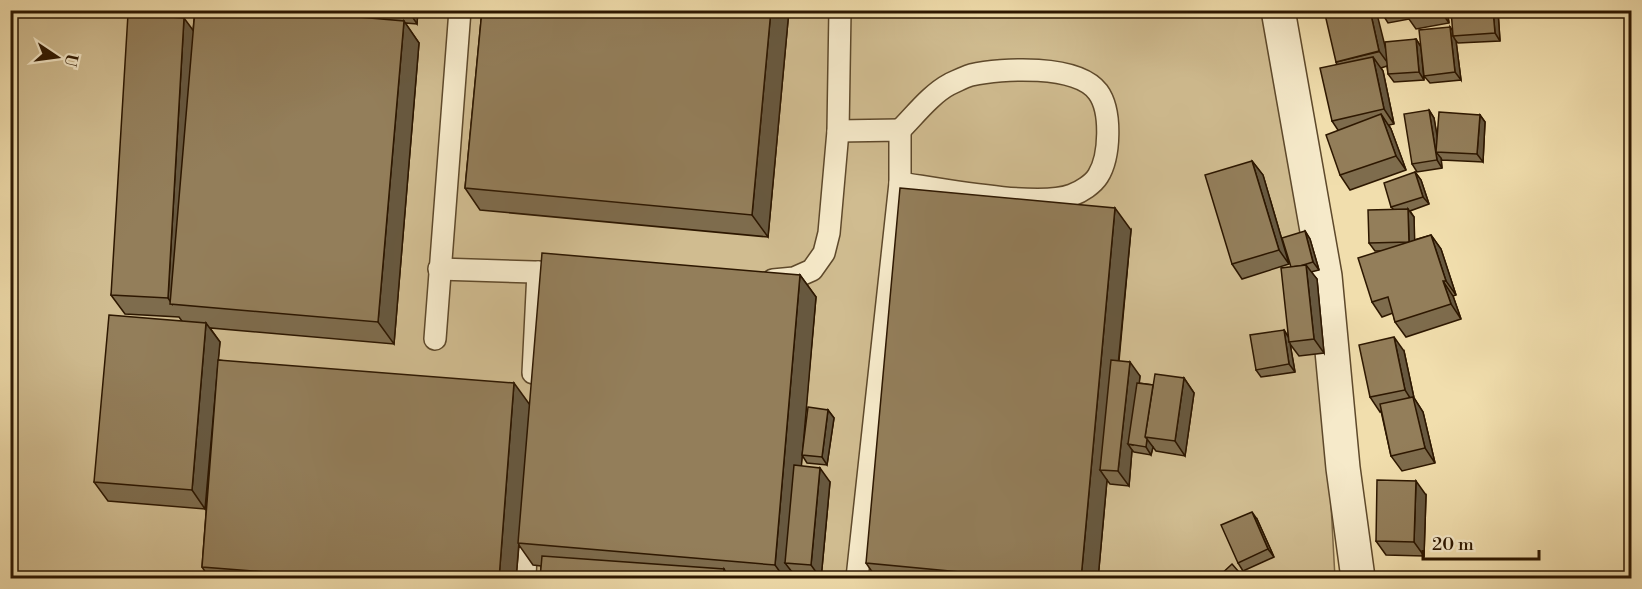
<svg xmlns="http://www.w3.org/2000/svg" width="1642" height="589" font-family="'Libre Bodoni',serif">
  <rect width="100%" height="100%" fill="#f1dead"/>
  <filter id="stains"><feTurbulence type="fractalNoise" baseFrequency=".00333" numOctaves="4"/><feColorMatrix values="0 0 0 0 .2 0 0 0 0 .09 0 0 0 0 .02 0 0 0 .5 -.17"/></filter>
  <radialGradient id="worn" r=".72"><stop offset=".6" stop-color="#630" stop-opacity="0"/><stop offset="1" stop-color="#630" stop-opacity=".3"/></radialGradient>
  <polygon fill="#d0bc90" stroke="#7e6a48" stroke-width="1.5" points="1172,10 1173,13 1180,10 1268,11 1335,277 1329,468 1335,578 11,578 10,11"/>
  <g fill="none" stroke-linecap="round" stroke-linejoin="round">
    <g stroke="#5e492b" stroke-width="24">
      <g id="lane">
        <path d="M900 130C915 115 931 94 950 84 957 81 964 77 971 75 1002 68 1077 64 1098 92 1112 111 1110 157 1098 176 1093 184 1081 192 1072 195 1038 208 940 189 900 183"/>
        <polyline points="838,131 900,130 900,183 857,578"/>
        <polyline points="439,269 568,273"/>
        <polyline points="773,280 794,278 812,270 824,253 829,233 838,131 840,10"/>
        <polyline points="435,339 460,10"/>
        <polyline points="533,373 538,272"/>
        <polyline points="525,578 527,527"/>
      </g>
    </g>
    <g stroke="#5e492b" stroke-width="36">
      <polyline id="street" points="1278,10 1325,276 1343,468 1358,578"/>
    </g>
    <use href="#lane" stroke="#f6eaca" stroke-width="21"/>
    <use href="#street" stroke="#f6eaca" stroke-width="33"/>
  </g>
  <g fill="#7e6c4d" stroke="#2d1700" stroke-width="1.5">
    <polygon points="195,10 418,10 417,24 405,23 419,43 394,344 210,328 220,342 218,360 530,405 800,275 816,297 802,452 828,410 834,418 827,465 807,463 802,455 801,466 830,482 821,579 795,577 792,572 791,579 540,579 541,566 533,565 519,545 516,579 210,579 202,567 215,393 205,509 108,501 94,482 182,321 179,317 125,314 111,295 193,30"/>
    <polygon points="482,10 789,10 768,237 480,210 465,188"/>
    <polygon points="1382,10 1447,10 1449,23 1416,29 1409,19 1388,23 1383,15"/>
    <polygon points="1498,11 1500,41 1458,43 1456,41 1461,80 1430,83 1424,76 1422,55 1424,80 1394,82 1388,74 1387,66 1381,68 1383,71 1394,124 1389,125 1391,129 1406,170 1350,190 1340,175 1338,130 1332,121 1337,65 1336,62 1386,50 1416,39 1421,47 1450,27 1452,30"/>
    <polygon points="1429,110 1434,118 1437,137 1480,115 1485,122 1483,162 1442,160 1441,158 1442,168 1417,172 1412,164"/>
    <polygon points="1252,161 1263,175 1289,264 1242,279 1232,264"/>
    <polygon points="1415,172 1421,180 1429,204 1410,211 1414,217 1414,240 1431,235 1441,249 1456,295 1453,296 1461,319 1406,337 1395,322 1393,313 1382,317 1372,302 1381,251 1375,251 1369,243 1393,209 1391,207"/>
    <polygon points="1131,230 1119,361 1140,376 1139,383 1153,385 1184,378 1194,393 1185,456 1156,451 1153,447 1151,455 1134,452 1132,450 1129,486 1110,484 1107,480 1098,579 877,579 866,563"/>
    <polygon points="1305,231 1310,239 1319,270 1311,272 1317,279 1324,353 1299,356 1290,344 1295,372 1261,377 1256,370 1284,330 1288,337 1291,267"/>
    <polygon points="1404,351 1414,398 1423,412 1435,463 1402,471 1391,456 1381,411 1380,412 1370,397"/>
    <polygon points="1426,495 1424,556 1386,555 1376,541"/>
    <polygon points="1257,519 1274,557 1243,571 1238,563"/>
  </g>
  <g fill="#67583f" stroke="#2d1700" stroke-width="1.5">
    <polygon points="408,10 418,10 417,24"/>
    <polygon points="771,10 789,10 768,237 752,215"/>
    <polygon points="1370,10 1376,10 1390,66 1379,51"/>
    <polygon points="1440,10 1447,10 1449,23"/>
    <polygon points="1493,10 1498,11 1500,41 1495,33"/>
    <polygon points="184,18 198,37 172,304 168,298"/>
    <polygon points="404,21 419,43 394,344 378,322"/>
    <polygon points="1450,27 1456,35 1453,36 1456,41 1461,80 1455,72"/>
    <polygon points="1416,39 1421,47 1424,80 1419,72"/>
    <polygon points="1373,57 1383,71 1394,124 1384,109"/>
    <polygon points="1429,110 1434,118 1440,152 1436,152 1441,158 1442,168 1437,160"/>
    <polygon points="1381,114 1391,129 1406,170 1396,156"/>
    <polygon points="1480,115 1485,122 1483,162 1477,154"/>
    <polygon points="1252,161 1263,175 1289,264 1279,250"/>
    <polygon points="1415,172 1421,180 1429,204 1423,197"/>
    <polygon points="1115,208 1131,230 1108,470 1100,470 1107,480 1098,579 1081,579"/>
    <polygon points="1408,209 1414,217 1415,250 1409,242"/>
    <polygon points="1305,231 1310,239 1319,270 1313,262"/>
    <polygon points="1431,235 1441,249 1456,295 1446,281"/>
    <polygon points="1306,265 1317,279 1324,353 1314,339"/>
    <polygon points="800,275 816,297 793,563 785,563 792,572 791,579 785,579 775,565"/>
    <polygon points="1443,281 1453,296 1461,319 1451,304"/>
    <polygon points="206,323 220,342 205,509 192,490"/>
    <polygon points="1284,330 1289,338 1289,342 1290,343 1295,372 1289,364"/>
    <polygon points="1394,337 1404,351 1414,398 1423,412 1435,463 1425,448 1414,404 1405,390"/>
    <polygon points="1130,362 1140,376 1133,445 1128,444 1132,450 1129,486 1118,471"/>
    <polygon points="1184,378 1194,393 1185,456 1175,441"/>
    <polygon points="514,383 530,405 516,579 499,579"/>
    <polygon points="828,410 834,418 827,465 822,457"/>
    <polygon points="1147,439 1153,447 1151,455 1146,447"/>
    <polygon points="820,468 830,482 821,579 811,565"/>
    <polygon points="1416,481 1426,495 1424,556 1414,542"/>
    <polygon points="1252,512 1257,519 1274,557 1268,549"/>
    <polygon points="724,569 730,579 723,579"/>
  </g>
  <g fill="#937e5a" stroke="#2d1700" stroke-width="1.5">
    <polygon points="195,10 278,10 404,21 378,322 170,304"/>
    <polygon points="482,10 771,10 752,215 465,188"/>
    <polygon points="1324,10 1370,10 1379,51 1336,62"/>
    <polygon points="1382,10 1406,10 1406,11 1383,15"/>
    <polygon points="1406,10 1429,10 1406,15"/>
    <polygon points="1451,10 1493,10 1495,33 1453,36"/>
    <polygon points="128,14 184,18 168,298 111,295"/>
    <polygon points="1450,27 1455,72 1424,76 1419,30"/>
    <polygon points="1416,39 1419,72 1388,74 1385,42"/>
    <polygon points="1373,57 1384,109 1332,121 1320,68"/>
    <polygon points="1429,110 1437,160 1412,164 1404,114"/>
    <polygon points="1439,112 1480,115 1477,154 1436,152"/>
    <polygon points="1381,114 1396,156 1340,175 1326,135"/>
    <polygon points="1252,161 1279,250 1232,264 1205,175"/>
    <polygon points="1415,172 1423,197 1391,207 1384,183"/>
    <polygon points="900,188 1115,208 1081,579 1035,579 866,563"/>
    <polygon points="1408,209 1409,242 1369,243 1368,210"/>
    <polygon points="1305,231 1313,262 1300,266 1291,267 1282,238"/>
    <polygon points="1431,235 1446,281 1443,281 1451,304 1395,322 1388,297 1372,302 1358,258"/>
    <polygon points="542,253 800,275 775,565 518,543"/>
    <polygon points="1306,265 1314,339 1289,342 1281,268"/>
    <polygon points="109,315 206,323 192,490 94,482"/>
    <polygon points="1284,330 1289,364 1256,370 1250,335"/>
    <polygon points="1394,337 1405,390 1370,397 1359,345"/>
    <polygon points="218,360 514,383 499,579 359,579 202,567"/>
    <polygon points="1111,360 1130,362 1118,471 1100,470"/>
    <polygon points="1155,374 1184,378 1175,441 1145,437"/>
    <polygon points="1137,383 1153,385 1145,437 1147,439 1146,447 1128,444"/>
    <polygon points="1413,397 1425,448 1391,456 1380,404"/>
    <polygon points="808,407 828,410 822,457 802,455"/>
    <polygon points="794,465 820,468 811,565 785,563"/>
    <polygon points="1377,480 1416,481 1414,542 1376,541"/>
    <polygon points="1252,512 1268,549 1238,563 1221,525"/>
    <polygon points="542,556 724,569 723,579 540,579"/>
    <polygon points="1232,564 1245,579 1216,579"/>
  </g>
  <rect width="1642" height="589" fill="none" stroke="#f1dead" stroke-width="36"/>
  <rect x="12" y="12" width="1618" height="565" fill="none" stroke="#2d1700" stroke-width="3"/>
  <rect x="18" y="18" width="1606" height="553" fill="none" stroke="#2d1700" stroke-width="1.5"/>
  <g transform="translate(57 57) rotate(103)" stroke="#f6eaca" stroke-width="4.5" paint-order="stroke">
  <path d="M0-4.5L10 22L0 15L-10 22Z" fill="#2d1700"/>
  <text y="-9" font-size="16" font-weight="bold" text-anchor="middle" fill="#2d1700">U</text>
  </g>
  <path d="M1423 550v9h116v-9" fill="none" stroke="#2d1700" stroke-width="3"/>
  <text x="1432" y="550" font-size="18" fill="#2d1700" stroke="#f6eaca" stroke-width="4.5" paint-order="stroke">20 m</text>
  <rect width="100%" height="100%" filter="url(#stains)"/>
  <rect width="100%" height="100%" fill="url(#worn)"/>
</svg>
